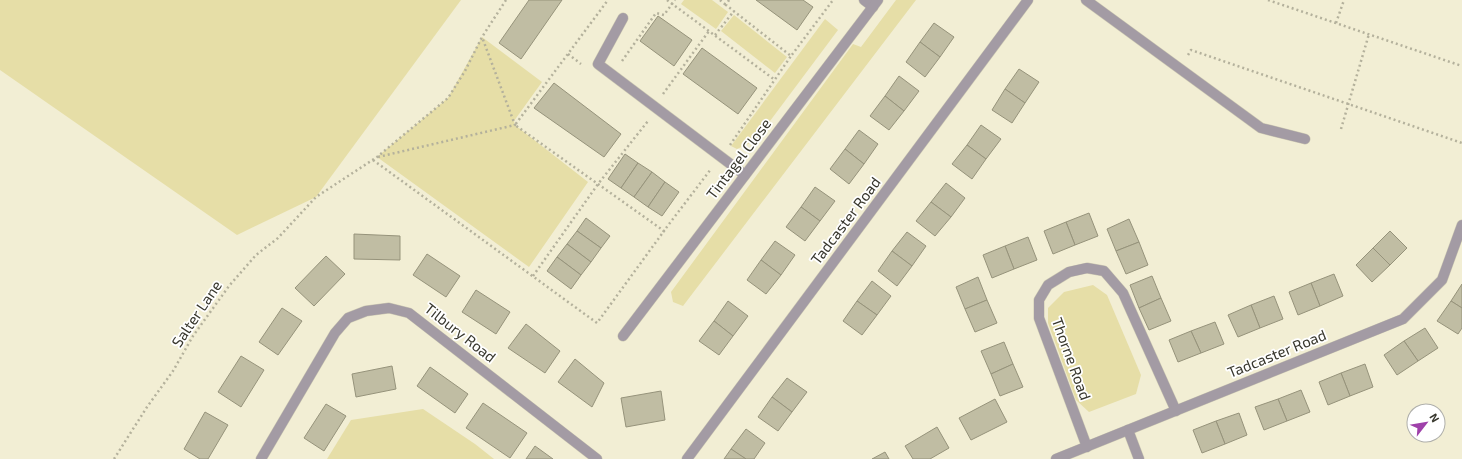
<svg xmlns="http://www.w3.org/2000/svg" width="1462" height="459" font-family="'Exo 2',sans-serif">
  <rect width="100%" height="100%" fill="#f2eed4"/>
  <g fill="#e6dea7">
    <polygon points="0,0 461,0 316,197 237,235 0,70"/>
    <polygon points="684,0 712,0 728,12 716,29 681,4"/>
    <polygon points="896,0 916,0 683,306 673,302 671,292 853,44 861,47"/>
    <polygon points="734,15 787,57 775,73 721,31"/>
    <polygon points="825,19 838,30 755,141 737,149 731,146"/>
    <polygon points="482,37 542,82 514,121 515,125 588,182 529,267 377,157 448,98"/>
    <polygon points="1093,285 1107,295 1141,375 1136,394 1089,412 1076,400 1048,323 1048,308 1064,292"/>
    <polygon points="423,409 475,444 494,459 327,459 351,420"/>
  </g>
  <g fill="#c0bda3" stroke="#96937b">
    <polygon points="529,0 562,0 521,59 499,43"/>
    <polygon points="756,0 803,0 813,7 797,30"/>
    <polygon points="658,16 692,40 674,66 640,41"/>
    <polygon points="934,23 954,37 940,57 920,42"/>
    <polygon points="920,42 940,57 925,77 906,62"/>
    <polygon points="702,48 757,88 738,114 683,74"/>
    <polygon points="1019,69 1039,82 1025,103 1005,89"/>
    <polygon points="899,76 919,91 904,111 885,96"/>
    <polygon points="554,83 621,134 604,157 534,108"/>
    <polygon points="1005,89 1025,103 1012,123 992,110"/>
    <polygon points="885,96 904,111 889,130 870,116"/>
    <polygon points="981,125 1001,139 986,159 967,145"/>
    <polygon points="859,130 878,144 864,164 845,149"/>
    <polygon points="967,145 986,159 972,179 952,164"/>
    <polygon points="845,149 864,164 849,184 830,169"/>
    <polygon points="625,154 638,163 621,188 608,179"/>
    <polygon points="638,163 652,172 634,197 621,188"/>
    <polygon points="652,172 665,182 648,207 634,197"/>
    <polygon points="665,182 679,192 662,216 648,207"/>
    <polygon points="946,183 965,198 951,217 931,202"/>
    <polygon points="815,187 835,201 820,221 801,207"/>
    <polygon points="931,202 951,217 935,236 916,221"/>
    <polygon points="801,207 820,221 805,241 786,227"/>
    <polygon points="1089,213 1098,236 1075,245 1066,222"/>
    <polygon points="586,218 610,236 601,248 577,231"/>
    <polygon points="1129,219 1139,242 1116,251 1107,229"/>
    <polygon points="1066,222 1075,245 1053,254 1044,231"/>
    <polygon points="577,231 601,248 591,262 567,244"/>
    <polygon points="1390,231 1407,248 1390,265 1373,248"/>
    <polygon points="907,232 926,246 912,266 892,251"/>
    <polygon points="354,234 400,236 400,260 354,259"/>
    <polygon points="1028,237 1037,260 1014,269 1005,246"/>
    <polygon points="775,241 795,255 781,275 761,260"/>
    <polygon points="1139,242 1148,265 1126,274 1116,251"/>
    <polygon points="567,244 591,262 581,275 557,257"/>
    <polygon points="1005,246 1014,269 992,278 983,255"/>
    <polygon points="1373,248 1390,265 1372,282 1356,265"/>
    <polygon points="892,251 912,266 897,286 878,271"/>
    <polygon points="427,254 460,276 446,297 413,275"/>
    <polygon points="326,256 345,274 314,306 295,288"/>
    <polygon points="557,257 581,275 571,289 547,271"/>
    <polygon points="761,260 781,275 766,294 747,280"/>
    <polygon points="1334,274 1343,296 1320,306 1311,283"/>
    <polygon points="1152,276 1161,298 1139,308 1130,285"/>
    <polygon points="978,277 987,300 965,309 956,287"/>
    <polygon points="872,281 891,296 877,315 857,301"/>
    <polygon points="1311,283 1320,306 1298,315 1289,292"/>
    <polygon points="1462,284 1462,308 1451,301"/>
    <polygon points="476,290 510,312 496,334 462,312"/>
    <polygon points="1274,296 1283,319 1260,328 1251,305"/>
    <polygon points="1161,298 1171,321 1149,330 1139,308"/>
    <polygon points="987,300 997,323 975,332 965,309"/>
    <polygon points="728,301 748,316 733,336 714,321"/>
    <polygon points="857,301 877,315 862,335 843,321"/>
    <polygon points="1451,301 1462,308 1462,328 1458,334 1437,321"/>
    <polygon points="1251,305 1260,328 1238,337 1228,315"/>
    <polygon points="282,308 302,321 278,355 259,342"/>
    <polygon points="714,321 733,336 719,355 699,341"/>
    <polygon points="1215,322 1224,344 1201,353 1191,331"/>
    <polygon points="526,324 560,351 545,373 508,348"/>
    <polygon points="1425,328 1438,348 1418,361 1404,341"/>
    <polygon points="1191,331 1201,353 1178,362 1169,340"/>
    <polygon points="1404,341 1418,361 1397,375 1384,355"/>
    <polygon points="1004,342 1013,364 991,374 981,351"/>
    <polygon points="241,356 264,370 241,407 218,392"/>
    <polygon points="575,359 604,383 592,407 558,382"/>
    <polygon points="1013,364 1023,387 1000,396 991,374"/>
    <polygon points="1365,364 1373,387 1350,396 1341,373"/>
    <polygon points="392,366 396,389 356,397 352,374"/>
    <polygon points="430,367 468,394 455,413 417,386"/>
    <polygon points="1341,373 1350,396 1328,405 1319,382"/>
    <polygon points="787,378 807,392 792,412 772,397"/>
    <polygon points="1301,390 1310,412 1287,421 1278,399"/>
    <polygon points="661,391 665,420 626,427 621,398"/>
    <polygon points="772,397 792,412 778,431 758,417"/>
    <polygon points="995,399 1007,422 971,440 959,418"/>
    <polygon points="1278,399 1287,421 1264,430 1255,407"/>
    <polygon points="483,403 527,433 510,458 466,428"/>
    <polygon points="326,404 346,416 324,451 304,438"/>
    <polygon points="205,412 228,425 208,459 200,459 184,449"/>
    <polygon points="1239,413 1247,435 1225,444 1216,421"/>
    <polygon points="1216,421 1225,444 1202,453 1193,430"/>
    <polygon points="937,427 949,448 930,459 913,459 905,446"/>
    <polygon points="746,429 765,443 754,459 746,459 731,449"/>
    <polygon points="535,446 553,459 526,459"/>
    <polygon points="731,449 746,459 724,459"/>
    <polygon points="885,452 889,459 872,459"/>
  </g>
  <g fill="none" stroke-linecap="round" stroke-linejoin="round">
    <g stroke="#cdc9b3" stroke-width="11">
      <g id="minor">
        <polyline points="864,0 873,7"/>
        <polyline points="1086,0 1261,128 1305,139"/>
        <polyline points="623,18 598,64 745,175"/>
        <polyline points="623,336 878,0"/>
        <polyline points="1128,430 1139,459"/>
        <polyline points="1087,447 1039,318 1039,300 1048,285 1069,272 1087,268 1104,271 1123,293 1176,411"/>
        <polyline points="261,459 335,333 348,318 366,311 389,308 409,313 597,459"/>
        <polyline points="687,459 1028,0"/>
        <polyline points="1056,459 1403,319 1442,280 1462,225"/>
      </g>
    </g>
    <g stroke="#b4b19c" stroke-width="2.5" stroke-dasharray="2 3" stroke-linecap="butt">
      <polyline points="667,0 775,80"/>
      <polyline points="720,0 726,5"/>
      <polyline points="729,0 726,5 791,56 833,0"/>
      <polyline points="1268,0 1462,66"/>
      <polyline points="1336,23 1344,0"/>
      <polyline points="715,35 734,11"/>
      <polyline points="568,54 581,64"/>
      <polyline points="1188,55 1191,50 1462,143"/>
      <polyline points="622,61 656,13 664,15 675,0"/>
      <polyline points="663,94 709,31"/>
      <polyline points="1341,129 1369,34"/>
      <polyline points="730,145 791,56"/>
      <polyline points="378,157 515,125 482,37"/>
      <polyline points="373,160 597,323 664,231 515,125 608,0"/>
      <polyline points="663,232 711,169"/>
      <polyline points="533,276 598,184 648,121"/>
      <polyline points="114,459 147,407 173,371 193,336 229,286 256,255 278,238 316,197 377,157 448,98 465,71 482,37 506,0"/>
    </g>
    <use href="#minor" stroke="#a39ba4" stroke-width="10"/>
  </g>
  <g text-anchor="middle" stroke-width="3.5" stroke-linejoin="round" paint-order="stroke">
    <g font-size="15" fill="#38372d" stroke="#fff">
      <text transform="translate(739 159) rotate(-53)" y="5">Tintagel Close</text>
      <text transform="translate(846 221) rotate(-53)" y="5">Tadcaster Road</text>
      <text transform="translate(197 314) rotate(-56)" y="5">Salter Lane</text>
      <text transform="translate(460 333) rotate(38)" y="5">Tilbury Road</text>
      <text transform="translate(1277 354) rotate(-22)" y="5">Tadcaster Road</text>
      <text transform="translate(1071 359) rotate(70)" y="5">Thorne Road</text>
    </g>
  </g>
  <g transform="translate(1426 423) rotate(59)"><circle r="19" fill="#ffffff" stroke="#afafab"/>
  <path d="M0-3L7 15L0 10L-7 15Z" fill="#9f41aa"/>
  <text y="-6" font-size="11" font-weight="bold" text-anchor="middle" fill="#38372d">N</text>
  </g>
</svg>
